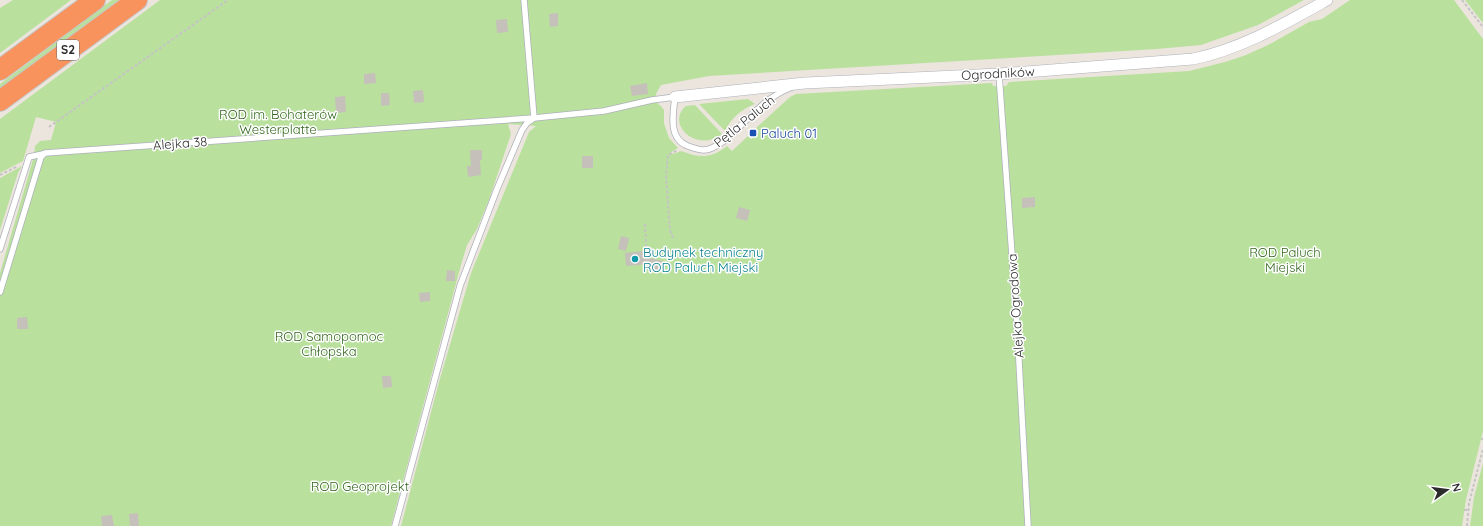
<svg xmlns="http://www.w3.org/2000/svg" width="1483" height="526" font-family="Quicksand,sans-serif">
  <rect width="100%" height="100%" fill="#ece5de"/>
  <g fill="#b9e19d">
    <polygon points="13,0 71,0 0,53 0,8"/>
    <polygon points="112,0 119,0 0,89 0,84"/>
    <path d="M160 0H1304L1258 25 1201 45 1157 49 709 76 661 85 656 94 658 104 661 106 664 110V123L669 138 678 148 671 152 673 154 681 151C699 158 711 159 727 146L732 151 748 136 751 139 759 132 756 128 790 97 796 94 992 83 993 86H1006L1009 82 1189 71 1225 62 1246 55 1268 45 1309 22 1322 19 1350 0H1454L1483 39V431L1466 500 1462 526H401L439 382 471 273 529 132 536 126 508 124 511 134 489 200 477 229 467 245 461 265 391 526H0V273L34 156 35 146 40 141 51 140 56 122 36 117 23 161 0 173V119Z"/>
    <polygon points="1465,0 1483,0 1483,23"/>
    <path d="M748 99 755 104C742 109 731 118 725 131L699 104Z"/>
    <path d="M695 105 722 134C696 154 665 123 686 106Z"/>
    <polygon points="22,166 18,173 0,230 0,178"/>
    <polygon points="1483,463 1483,526 1470,526 1474,497"/>
  </g>
  <g fill="#c5c0b9">
    <polygon points="558,13 558,26 550,27 549,14"/>
    <polygon points="507,19 508,32 497,33 496,20"/>
    <polygon points="375,73 376,83 364,84 364,74"/>
    <polygon points="647,83 648,94 632,96 630,86"/>
    <polygon points="423,90 424,102 414,103 413,91"/>
    <polygon points="381,93 389,93 390,105 381,106"/>
    <polygon points="345,96 346,112 336,113 335,97"/>
    <polygon points="470,150 482,150 482,160 480,160 481,175 468,177 467,166 471,166"/>
    <rect x="582" y="156" width="11" height="12"/>
    <polygon points="1035,197 1035,207 1022,208 1022,198"/>
    <polygon points="739,207 750,210 747,221 736,218"/>
    <polygon points="621,236 629,238 626,251 618,249"/>
    <polygon points="644,251 645,257 663,261 661,271 651,269 652,264 626,266 625,253"/>
    <polygon points="447,270 455,271 455,281 446,281"/>
    <polygon points="430,292 430,301 420,302 419,293"/>
    <polygon points="27,317 28,329 17,329 17,318"/>
    <polygon points="382,376 391,376 392,387 383,388"/>
    <polygon points="138,513 139,526 130,526 129,514"/>
    <polygon points="112,515 114,526 102,526 101,516"/>
  </g>
  <g fill="none" stroke-linecap="round" stroke-linejoin="round">
    <g stroke="#aeb1bb" stroke-width="7">
      <g id="service">
        <polyline points="999,74 1017,325 1028,526"/>
        <polyline points="0,249 29,157 43,154"/>
        <polyline points="0,292 41,157 45,153 534,118 524,0"/>
        <path d="M395 526 460 286 497 189 522 130 527 123 534 118 604 111 652 100 675 97C673 114 668 139 688 146 696 149 704 152 712 148 721 144 728 138 734 132 751 116 768 96 790 88"/>
      </g>
    </g>
    <g stroke="#aeb1bb" stroke-width="12">
      <path id="minor" d="M675 97 805 83 999 74 1193 59C1241 49 1284 24 1327 0"/>
    </g>
    <g stroke="#c4c4c4" stroke-width="22">
      <g id="motorway">
        <polyline points="0,70 95,0"/>
        <polyline points="0,101 137,0"/>
      </g>
    </g>
    <g stroke="#c4c4c4" stroke-width="2" stroke-dasharray="3 2" stroke-linecap="butt">
      <polyline points="1462,0 1483,27"/>
      <polyline points="49,127 228,0"/>
      <polyline points="0,175 18,166"/>
      <polyline points="645,224 647,262"/>
      <polyline points="673,238 670,230 666,177 668,155 678,150"/>
      <polyline points="1481,439 1483,439"/>
      <polyline points="1464,510 1468,510"/>
      <polyline points="1467,526 1469,503 1483,449"/>
    </g>
    <use href="#service" stroke="#fff" stroke-width="5.5"/>
    <use href="#minor" stroke="#fff" stroke-width="11"/>
    <use href="#motorway" stroke="#f8935d" stroke-width="20"/>
  </g>
  <rect fill="#1a4fb4" stroke="#fff" stroke-width="1.5" x="749" y="129" width="8" height="8" rx="2"/>
  <circle fill="#0f9aa8" stroke="#fff" stroke-width="1.5" cx="635" cy="259" r="4"/>
  <g text-anchor="middle" stroke-width="3" stroke-linejoin="round" paint-order="stroke">
    <rect fill="#fff" stroke="#6b6b6b" stroke-width="1" x="57" y="40" width="22" height="20" rx="3"/>
    <g font-size="12" font-weight="bold" fill="#2b2b2b">
      <text x="68" y="54">S2</text>
    </g>
    <g font-size="13" fill="#2b2b2b" stroke="#fff">
      <text transform="translate(998 73) rotate(-3)" y="5">Ogrodników</text>
      <text transform="translate(744 121) rotate(-39)" y="5">Pętla Paluch</text>
      <text transform="translate(180 143) rotate(-4)" y="5">Alejka 38</text>
      <text transform="translate(1015 306) rotate(-94)" y="5">Alejka Ogrodowa</text>
    </g>
    <g font-size="13" fill="#32661d" stroke="#fff">
      <text x="278" y="119">ROD im. Bohaterów<tspan x="278" dy="15">Westerplatte</tspan></text>
      <text x="1285" y="257">ROD Paluch<tspan x="1285" dy="15">Miejski</tspan></text>
      <text x="329" y="341">ROD Samopomoc<tspan x="329" dy="15">Chłopska</tspan></text>
      <text x="360" y="491">ROD Geoprojekt</text>
    </g>
    <g font-size="13" fill="#164399" stroke="#fff" text-anchor="start">
      <text x="761" y="138">Paluch 01</text>
    </g>
    <g font-size="13" fill="#0d838f" stroke="#fff" text-anchor="start">
      <text x="643" y="257">Budynek techniczny<tspan x="643" dy="15">ROD Paluch Miejski</tspan></text>
    </g>
  </g>
  <g transform="translate(1447 490) rotate(76)" stroke="#ffffff" stroke-width="3" paint-order="stroke">
  <path d="M0-3L7 15L0 10L-7 15Z" fill="#2b2b2b"/>
  <text y="-6" font-size="11" font-weight="bold" text-anchor="middle" fill="#2b2b2b">N</text>
  </g>
</svg>
